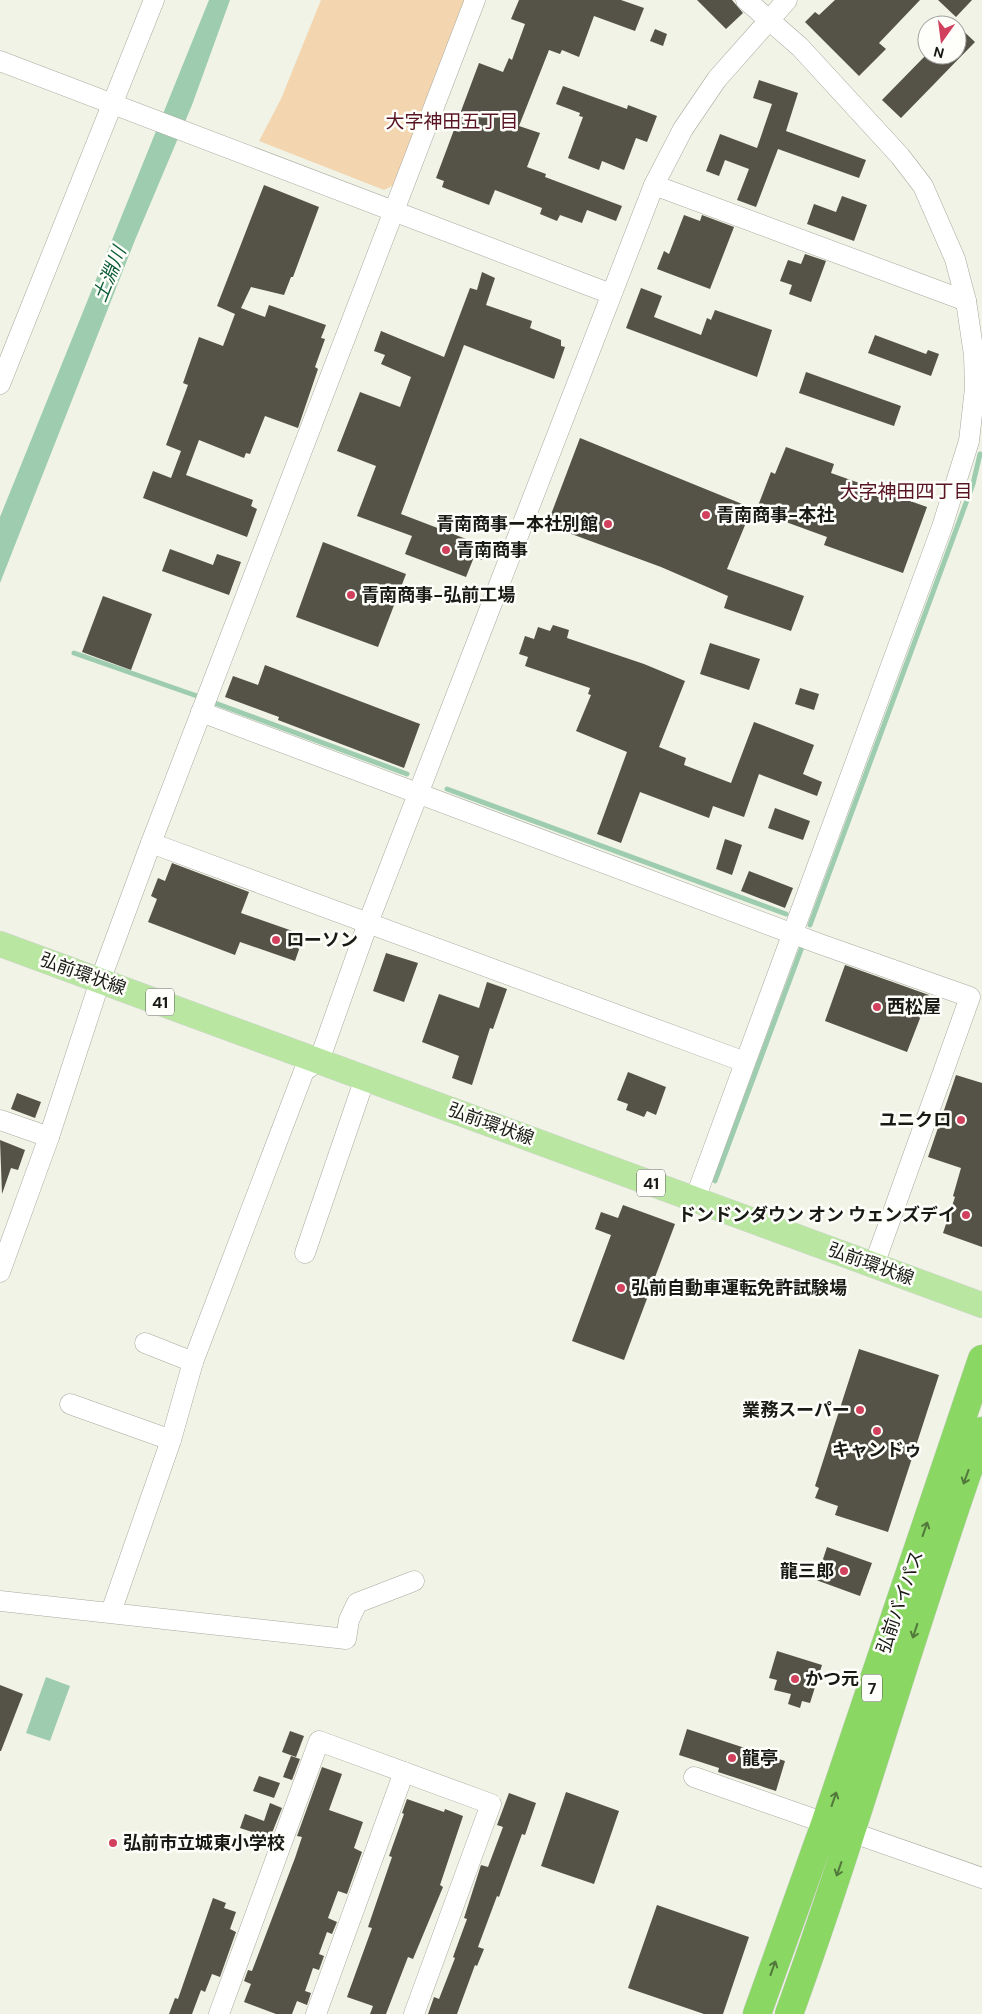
<svg xmlns="http://www.w3.org/2000/svg" width="982" height="2014" font-family="'DM Sans','Noto Sans JP',sans-serif">
  <rect width="100%" height="100%" fill="#f0f3e6"/>
  <polygon fill="#f3d6b0" points="321,0 465,0 396,184 384,190 259,141 281,99"/>
  <g fill="#9eccaf">
    <polygon points="209,0 230,0 192,105 135,240 0,583 0,517"/>
    <polygon points="46,1677 70,1686 50,1741 26,1733"/>
  </g>
  <g fill="none" stroke-linecap="round" stroke-linejoin="round">
    <g stroke="#9eccaf" stroke-width="5">
      <polyline points="74,653 197,696"/>
      <polyline points="215,703 407,774"/>
      <polyline points="447,789 786,914"/>
      <polyline points="810,925 973,484 980,454"/>
      <polyline points="715,1181 802,947"/>
    </g>
  </g>
  <g fill="#555248">
    <polygon points="519,0 621,0 644,8 635,31 594,16 579,57 562,50 560,54 549,50 519,126 540,133 527,167 546,174 545,177 622,206 616,221 587,210 582,223 560,215 557,221 540,214 542,208 495,190 489,205 442,187 444,181 436,178 479,63 503,72 509,58 512,60 525,24 511,19"/>
    <polygon points="697,0 732,0 743,13 726,29"/>
    <polygon points="835,0 920,0 879,43 886,49 859,76 805,22 815,12 819,15"/>
    <polygon points="938,0 972,0 956,17"/>
    <polygon points="957,25 975,42 901,118 882,100 926,55 957,55"/>
    <polygon points="655,29 667,34 663,46 650,41"/>
    <polygon points="759,80 798,93 786,131 866,160 859,178 778,149 756,207 737,200 749,169 725,160 719,176 706,171 720,134 757,148 772,104 753,98"/>
    <polygon points="563,86 627,109 628,105 657,116 647,142 636,138 624,170 602,161 599,170 568,158 583,117 579,116 580,113 556,104"/>
    <polygon points="264,185 319,207 293,277 291,277 284,295 251,287 241,308 265,317 269,305 326,325 321,338 325,339 315,367 318,369 298,428 265,416 250,454 246,453 244,458 199,440 186,475 253,500 251,506 257,509 247,537 143,498 153,471 171,478 181,451 166,445 188,385 183,383 199,337 223,346 235,314 217,306"/>
    <polygon points="842,196 867,205 854,241 807,224 814,204 836,212"/>
    <polygon points="684,215 700,221 702,215 734,227 710,289 657,269 664,251 669,254"/>
    <polygon points="805,254 826,261 811,302 789,294 792,285 780,281 788,260 801,264"/>
    <polygon points="482,272 495,278 486,305 532,321 530,328 561,340 561,346 565,347 554,379 464,345 401,514 487,547 482,560 474,557 466,577 405,554 412,536 357,516 376,466 337,451 360,392 400,407 411,377 381,364 385,355 374,351 381,331 444,357 470,288 477,290"/>
    <polygon points="641,288 662,296 654,317 701,335 707,318 711,320 715,310 772,330 757,377 626,328"/>
    <polygon points="875,335 926,354 928,350 939,354 931,376 868,353"/>
    <polygon points="806,372 901,406 894,426 799,393"/>
    <polygon points="580,438 752,508 727,569 804,596 791,631 724,608 728,596 661,567 547,525"/>
    <polygon points="786,447 834,464 831,473 927,507 903,573 824,545 827,537 756,511 771,472 775,474"/>
    <polygon points="323,542 406,574 378,647 296,617"/>
    <polygon points="170,549 213,565 217,554 241,562 229,595 162,571"/>
    <polygon points="103,596 152,614 131,670 82,652"/>
    <polygon points="553,625 569,630 567,638 644,664 685,681 659,747 686,758 684,765 731,783 754,722 814,745 803,774 822,782 817,796 759,774 744,817 713,806 709,818 640,792 621,843 597,834 627,752 576,731 591,695 588,694 590,688 525,666 528,657 519,654 525,636 534,639 538,627 550,631"/>
    <polygon points="710,643 760,659 749,690 700,674"/>
    <polygon points="265,665 420,724 404,768 278,720 279,717 225,697 233,676 258,685"/>
    <polygon points="800,688 819,694 814,710 795,704"/>
    <polygon points="775,808 810,821 803,840 768,828"/>
    <polygon points="725,839 742,845 732,875 716,869"/>
    <polygon points="172,863 249,892 241,913 304,935 295,961 240,942 235,955 148,922 157,899 151,896 158,878 165,881"/>
    <polygon points="749,871 793,888 785,908 741,891"/>
    <polygon points="386,953 418,963 404,1002 373,991"/>
    <polygon points="845,965 929,995 907,1052 825,1021"/>
    <polygon points="487,982 507,989 493,1029 490,1028 472,1085 452,1078 459,1056 422,1042 439,994 479,1008"/>
    <polygon points="628,1072 666,1087 656,1115 647,1111 644,1117 626,1110 628,1104 617,1100"/>
    <polygon points="956,1075 982,1083 982,1247 943,1233 955,1197 953,1196 961,1168 928,1157"/>
    <polygon points="17,1093 41,1102 35,1118 11,1109"/>
    <polygon points="0,1140 25,1150 18,1170 11,1168 2,1194"/>
    <polygon points="623,1205 675,1224 624,1360 572,1341 611,1235 595,1229 601,1212 618,1218"/>
    <polygon points="859,1349 939,1375 888,1532 835,1515 838,1506 815,1498 819,1488 815,1486"/>
    <polygon points="827,1547 872,1563 860,1596 816,1580"/>
    <polygon points="777,1651 822,1665 810,1703 802,1701 800,1708 788,1704 791,1694 774,1690 777,1680 769,1678"/>
    <polygon points="0,1685 23,1694 1,1751 0,1751"/>
    <polygon points="687,1729 785,1761 776,1791 718,1772 719,1768 679,1755"/>
    <polygon points="290,1731 304,1736 296,1757 282,1752"/>
    <polygon points="291,1756 300,1759 292,1780 283,1777"/>
    <polygon points="322,1767 342,1774 329,1810 363,1822 354,1848 362,1852 347,1894 338,1891 328,1918 337,1922 332,1934 327,1932 319,1954 324,1956 319,1970 313,1968 305,1991 311,1993 307,2005 297,2001 292,2014 276,2014 244,2002 251,1984 244,1981 248,1970 252,1971 295,1858 302,1837 297,1836"/>
    <polygon points="259,1776 280,1783 274,1798 253,1791"/>
    <polygon points="566,1792 619,1811 594,1884 541,1866"/>
    <polygon points="509,1793 536,1803 525,1835 522,1834 499,1897 497,1896 478,1947 484,1949 477,1966 475,1965 457,2014 428,2014 434,1997 439,1999 455,1958 453,1957 467,1919 464,1918 481,1865 488,1867 503,1827 497,1825"/>
    <polygon points="407,1799 444,1812 445,1809 463,1816 440,1885 443,1887 413,1959 408,1957 386,2014 370,2014 373,2006 347,1997 372,1928 368,1927 392,1857 389,1856 404,1814 402,1813"/>
    <polygon points="270,1803 282,1808 270,1838 240,1828 245,1814 264,1821"/>
    <polygon points="213,1898 226,1903 224,1908 236,1912 230,1929 236,1932 220,1977 212,1974 205,1992 201,1990 192,2014 169,2014 175,1998 178,1999"/>
    <polygon points="657,1905 749,1937 723,2014 704,2014 628,1988"/>
  </g>
  <g fill="none" stroke-linecap="round" stroke-linejoin="round">
    <g stroke="#a8aa9f" stroke-width="21">
      <g id="minor">
        <polyline points="0,61 611,294"/>
        <polyline points="654,185 966,301"/>
        <polyline points="0,384 154,0"/>
        <polyline points="201,712 820,944 970,997 874,1265"/>
        <polyline points="151,843 745,1062"/>
        <polyline points="0,1120 49,1137"/>
        <polyline points="695,1199 942,527 969,441 975,388 974,355 966,301 955,259 923,186 900,156 800,47 746,0"/>
        <polyline points="305,1253 365,1078"/>
        <polyline points="0,1272 49,1137 100,981 151,843 475,0"/>
        <polyline points="145,1343 193,1362"/>
        <polyline points="70,1404 171,1440"/>
        <polyline points="0,1601 346,1639 349,1620 357,1603 414,1581"/>
        <polyline points="111,1612 171,1440 193,1362 304,1071 319,1061 368,923 654,185 683,129 717,79 787,0"/>
        <polyline points="694,1777 982,1878"/>
        <polyline points="219,2014 319,1741 491,1804 414,2014"/>
        <polyline points="316,2014 404,1772"/>
      </g>
    </g>
    <g stroke="#d1d1d0" stroke-width="26">
      <polyline id="major" points="0,944 982,1305"/>
    </g>
    <g stroke="#d1d1d0" stroke-width="29">
      <g id="highway">
        <polyline points="757,2014 825,1824 982,1359"/>
        <path d="M789 2014C859 1821 913 1624 982 1431"/>
      </g>
    </g>
    <use href="#minor" stroke="#fff" stroke-width="20"/>
    <use href="#major" stroke="#b9e7a1" stroke-width="25"/>
    <use href="#highway" stroke="#8bd763" stroke-width="28"/>
  </g>
  <defs><path id="oneway-shaft" d="M-6 0H5M1.5-3L5.5 0L1.5 3" fill="none" stroke-width="1.6" stroke-linecap="round" stroke-linejoin="round" transform="scale(1.25)"/></defs>
  <g stroke="#52783c">
    <use href="#oneway-shaft" transform="translate(966 1477) rotate(110)"/>
    <use href="#oneway-shaft" transform="translate(925 1529) rotate(-71)"/>
    <use href="#oneway-shaft" transform="translate(915 1631) rotate(108)"/>
    <use href="#oneway-shaft" transform="translate(834 1799) rotate(-71)"/>
    <use href="#oneway-shaft" transform="translate(839 1869) rotate(109)"/>
    <use href="#oneway-shaft" transform="translate(773 1968) rotate(-70)"/>
  </g>
  <g fill="#d1415e" stroke="#fefffa" stroke-width="2">
    <circle cx="706" cy="515" r="5"/>
    <circle cx="608" cy="524" r="5"/>
    <circle cx="446" cy="550" r="5"/>
    <circle cx="351" cy="595" r="5"/>
    <circle cx="276" cy="940" r="5"/>
    <circle cx="877" cy="1007" r="5"/>
    <circle cx="961" cy="1120" r="5"/>
    <circle cx="966" cy="1215" r="5"/>
    <circle cx="621" cy="1288" r="5"/>
    <circle cx="860" cy="1410" r="5"/>
    <circle cx="877" cy="1431" r="5"/>
    <circle cx="844" cy="1571" r="5"/>
    <circle cx="795" cy="1679" r="5"/>
    <circle cx="732" cy="1758" r="5"/>
    <circle cx="113" cy="1843" r="5"/>
  </g>
  <g text-anchor="middle" stroke-width="5" stroke-linejoin="round" paint-order="stroke">
    <g fill="#fefffa" stroke="#5e5e5a" stroke-width="1">
      <rect x="146" y="988.5" width="28" height="27" rx="4"/>
      <rect x="637" y="1169.5" width="28" height="27" rx="4"/>
      <rect x="862" y="1674.5" width="20" height="27" rx="4"/>
    </g>
    <g font-size="16" font-weight="bold" fill="#191915">
      <text x="160" y="1008">41</text>
      <text x="651" y="1189">41</text>
      <text x="872" y="1694">7</text>
    </g>
    <g font-size="18" font-weight="bold" fill="#191915" stroke="#fefffa" text-anchor="start">
      <text x="716" y="521">青南商事-本社</text>
      <text x="598" y="530" text-anchor="end">青南商事ー本社別館</text>
      <text x="456" y="556">青南商事</text>
      <text x="361" y="601">青南商事-弘前工場</text>
      <text x="286" y="946">ローソン</text>
      <text x="887" y="1013">西松屋</text>
      <text x="951" y="1126" text-anchor="end">ユニクロ</text>
      <text x="956" y="1221" text-anchor="end">ドンドンダウン オン ウェンズデイ</text>
      <text x="631" y="1294">弘前自動車運転免許試験場</text>
      <text x="850" y="1416" text-anchor="end">業務スーパー</text>
      <text x="877" y="1456" text-anchor="middle">キャンドゥ</text>
      <text x="834" y="1577" text-anchor="end">龍三郎</text>
      <text x="805" y="1685">かつ元</text>
      <text x="742" y="1764">龍亭</text>
      <text x="123" y="1849">弘前市立城東小学校</text>
    </g>
    <g font-size="18" fill="#191915" stroke="#fefffa">
      <text transform="translate(83 974) rotate(20)" y="6">弘前環状線</text>
      <text transform="translate(491 1124) rotate(20)" y="6">弘前環状線</text>
      <text transform="translate(871 1264) rotate(20)" y="6">弘前環状線</text>
      <text transform="translate(900 1602) rotate(-71)" y="6">弘前バイパス</text>
    </g>
    <g font-size="19" fill="#591423" stroke="#fefffa">
      <text x="452" y="128">大字神田五丁目</text>
      <text x="906" y="498">大字神田四丁目</text>
    </g>
    <g font-size="19" font-style="italic" fill="#0b5b36" stroke="#fefffa">
      <text transform="translate(109 274) rotate(-68)" y="7">土淵川</text>
    </g>
  </g>
  <g transform="translate(942 40) rotate(194)"><circle r="24" fill="#fefffa" stroke="#a2a39e"/>
  <path d="M0-4L9 19L0 12L-9 19Z" fill="#d1415e"/>
  <text y="-8" font-size="14" font-weight="bold" text-anchor="middle" fill="#191915">N</text>
  </g>
</svg>
